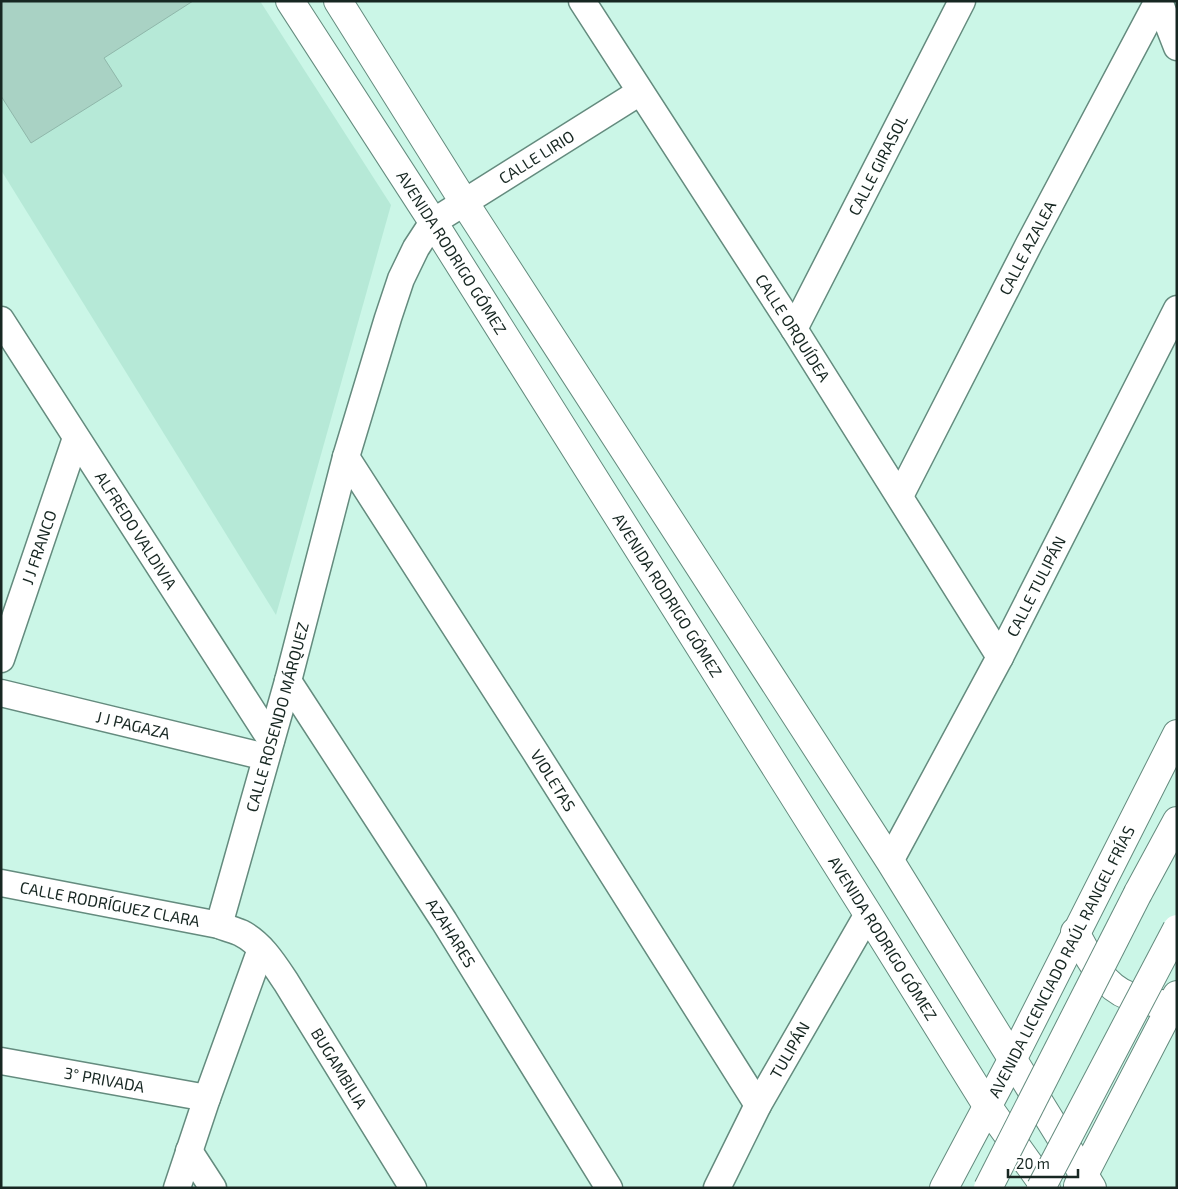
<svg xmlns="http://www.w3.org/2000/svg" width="1178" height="1189" font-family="'Exo 2',sans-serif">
  <rect width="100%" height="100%" fill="#cbf6e7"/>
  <polygon fill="#b6e9d7" points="1,1 260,1 391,205 276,615 1,170"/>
  <polygon fill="#a9d2c4" stroke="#8fb7aa" points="1,1 193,1 104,58 122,86 31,143 1,96"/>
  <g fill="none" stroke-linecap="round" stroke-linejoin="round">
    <g stroke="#648b7e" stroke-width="29">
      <g id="street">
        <path id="s1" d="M582 1 794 329 1000 657"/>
        <polyline points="1159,1 1177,47"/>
        <path id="s2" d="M1 320 271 740"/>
        <path id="s3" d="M794 329 962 1"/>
        <path id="s4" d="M346 457 536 753 758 1105"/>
        <path id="s5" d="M900 496 1029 244 1158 1"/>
        <path id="s6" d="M1 659 76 438"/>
        <path id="s7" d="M288 681 444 921 609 1188"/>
        <path id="s8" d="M1 693 266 757"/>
        <path id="s9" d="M890 861 1000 657 1177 309"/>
        <path id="s10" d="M1 883 219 925C226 928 234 930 241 933 261 943 274 964 286 982L413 1188"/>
        <path id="s11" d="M219 925 288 681 346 457 388 318 401 279 416 248 433 222 640 92"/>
        <path id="s12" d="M1 1061 207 1098"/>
        <polyline points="189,1151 213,1188"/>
        <polyline points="177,1188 207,1098 261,949"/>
        <path id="s13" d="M717 1188 758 1105 868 914"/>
      </g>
    </g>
    <g stroke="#648b7e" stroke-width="30">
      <g id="secondary">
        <path id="s14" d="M290 1 433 222 868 914 988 1107 1046 1188"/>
        <polyline points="338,1 464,202 890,861 1092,1188"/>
        <path d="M1075 932C1088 956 1102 986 1129 996 1140 1000 1152 1001 1163 1005"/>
        <polyline points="1078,1186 1177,995"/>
        <path id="s15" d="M944 1188 1012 1060 1177 734"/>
      </g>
    </g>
    <g stroke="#648b7e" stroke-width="30">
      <polyline id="primary" points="1138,893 1177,821"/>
    </g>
    <use href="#street" stroke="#fff" stroke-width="26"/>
    <use href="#secondary" stroke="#fff" stroke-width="28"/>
    <use href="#primary" stroke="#fff" stroke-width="28"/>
    <g stroke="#648b7e" stroke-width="30" stroke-linecap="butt">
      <g id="primary-bridge">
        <polyline points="988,1188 1138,893"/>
        <polyline points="1041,1188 1177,929"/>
      </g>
    </g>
    <use href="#primary-bridge" stroke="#fff" stroke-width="28"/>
  </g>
  <g text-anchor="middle" stroke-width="4" stroke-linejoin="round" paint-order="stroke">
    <g font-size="16" fill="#172722" stroke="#fff">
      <text dy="6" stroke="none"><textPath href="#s11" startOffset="859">CALLE LIRIO</textPath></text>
      <text dy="6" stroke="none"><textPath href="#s3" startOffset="184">CALLE GIRASOL</textPath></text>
      <text dy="6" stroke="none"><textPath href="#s5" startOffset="279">CALLE AZALEA</textPath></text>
      <text dy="6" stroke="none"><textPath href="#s14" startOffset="299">AVENIDA RODRIGO GÓMEZ</textPath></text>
      <text dy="6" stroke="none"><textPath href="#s1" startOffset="389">CALLE ORQUÍDEA</textPath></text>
      <text dy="6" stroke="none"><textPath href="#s2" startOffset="250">ALFREDO VALDIVIA</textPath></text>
      <text dy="6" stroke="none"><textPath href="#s6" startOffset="118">J J FRANCO</textPath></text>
      <text dy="6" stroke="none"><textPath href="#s9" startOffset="311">CALLE TULIPÁN</textPath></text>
      <text dy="6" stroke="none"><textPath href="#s14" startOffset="704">AVENIDA RODRIGO GÓMEZ</textPath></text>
      <text dy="6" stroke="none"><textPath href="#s11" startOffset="216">CALLE ROSENDO MÁRQUEZ</textPath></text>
      <text dy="6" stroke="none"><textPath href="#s8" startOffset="136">J J PAGAZA</textPath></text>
      <text dy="6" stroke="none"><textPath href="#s4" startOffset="384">VIOLETAS</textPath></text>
      <text dy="6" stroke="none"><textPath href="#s10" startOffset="111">CALLE RODRÍGUEZ CLARA</textPath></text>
      <text dy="6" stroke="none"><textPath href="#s7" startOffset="300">AZAHARES</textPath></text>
      <text dy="6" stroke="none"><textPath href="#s14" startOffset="1109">AVENIDA RODRIGO GÓMEZ</textPath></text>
      <text dy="6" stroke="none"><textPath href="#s15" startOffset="255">AVENIDA LICENCIADO RAÚL RANGEL FRÍAS</textPath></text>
      <text dy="6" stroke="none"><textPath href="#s13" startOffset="156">TULIPÁN</textPath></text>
      <text dy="6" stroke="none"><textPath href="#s10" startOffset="414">BUGAMBILIA</textPath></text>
      <text dy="6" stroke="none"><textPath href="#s12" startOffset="105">3° PRIVADA</textPath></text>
    </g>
  </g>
  <rect width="1178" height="1189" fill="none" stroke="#172722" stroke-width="5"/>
  <path d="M1008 1169v8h70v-8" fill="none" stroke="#172722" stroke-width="2.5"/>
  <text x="1016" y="1169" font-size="15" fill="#172722" stroke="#ffffff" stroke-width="4" paint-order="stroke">20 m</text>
</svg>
